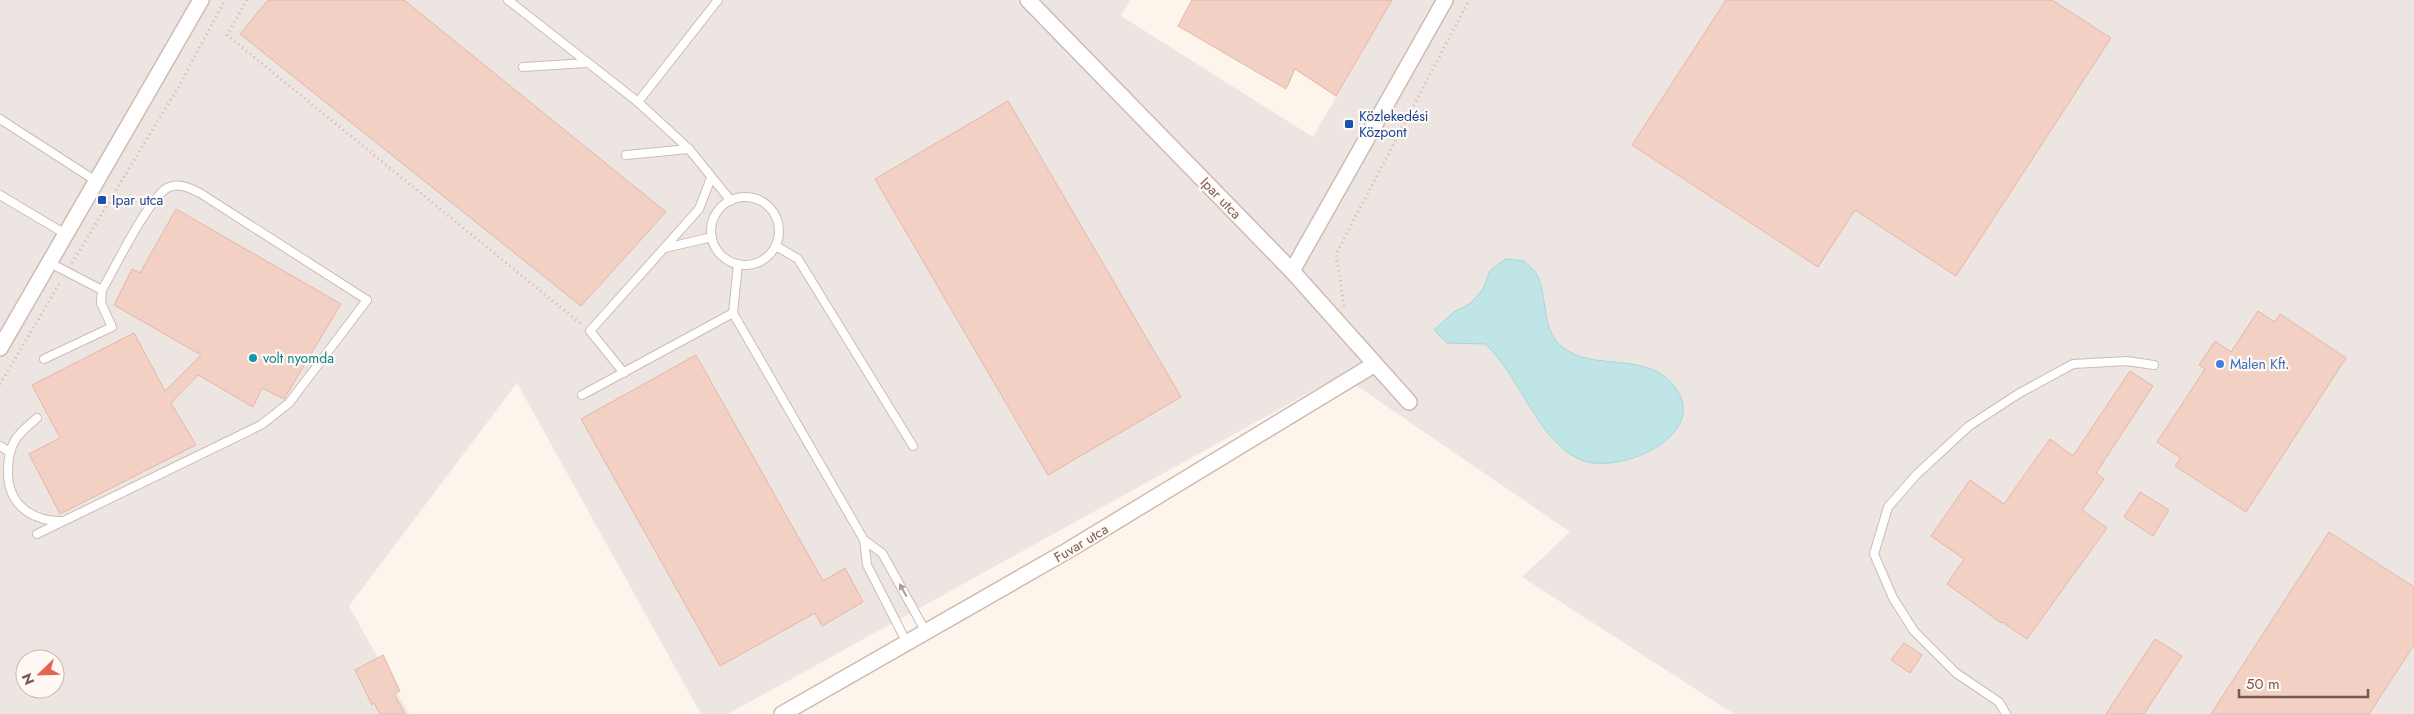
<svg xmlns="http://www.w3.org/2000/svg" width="2414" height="714" font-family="Jost,sans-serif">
  <rect width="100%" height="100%" fill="#fdf4ec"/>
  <path fill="#ede5e1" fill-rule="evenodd" d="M0 0H1130L1121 16 1313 137 1392 0H2414V714H1734L1522 577 1570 532 1341 375 728 714H701L517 383 349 606 409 714H0ZM25 659H55V689H25Z"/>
  <path fill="#bfe5e7" stroke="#a6d6d9" d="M1505 259 1524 261C1528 265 1535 270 1537 275 1548 296 1541 329 1561 346 1593 374 1650 348 1677 390 1708 437 1616 477 1579 459 1537 440 1520 375 1485 344L1447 343 1434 330 1454 312 1471 303 1483 289 1490 271Z"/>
  <g fill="#f2d1c4" stroke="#e4b6a4">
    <polygon points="268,0 404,0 666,212 581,306 240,34"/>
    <polygon points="1192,0 1392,0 1336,96 1295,69 1286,89 1178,26"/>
    <polygon points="1726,0 2052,0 2111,38 1956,276 1855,210 1818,267 1632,145"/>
    <polygon points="1008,101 1181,397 1048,475 875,179"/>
    <polygon points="176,209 341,304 284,399 262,388 253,407 198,375 171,403 196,445 60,514 29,454 60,438 32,385 134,333 165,391 201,355 114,305 132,269 140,273"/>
    <polygon points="2258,311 2275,322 2280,314 2346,358 2246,512 2175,466 2181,458 2157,442 2205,369 2199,365 2215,341 2231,352"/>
    <polygon points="696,355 823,581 845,568 863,602 822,626 815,613 720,666 581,419"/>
    <polygon points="2130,371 2153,386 2096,473 2104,479 2082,510 2107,528 2027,639 2002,622 2001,623 1947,584 1964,559 1931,536 1970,480 2004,504 2050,439 2073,456"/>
    <polygon points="2140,492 2169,510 2153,536 2124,517"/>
    <polygon points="2329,532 2414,587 2414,645 2369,714 2211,714"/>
    <polygon points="2155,639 2182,656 2144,714 2106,714"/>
    <polygon points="1904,643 1922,655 1910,673 1891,660"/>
    <polygon points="383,655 400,691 394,694 405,714 380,714 374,703 372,705 355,670"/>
  </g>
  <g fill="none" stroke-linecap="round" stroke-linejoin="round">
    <g stroke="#d0bbb0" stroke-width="10">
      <g id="lane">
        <polyline points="508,0 638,102 689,149 731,201"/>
        <polyline points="523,67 586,63"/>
        <polyline points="638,102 718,0"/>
        <polyline points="0,119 96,181"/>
        <polyline points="626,155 689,149"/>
        <polyline points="0,195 67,235"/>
        <circle cx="745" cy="231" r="34"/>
        <polyline points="776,246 798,259 913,446"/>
        <polyline points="665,248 712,237"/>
        <polyline points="50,263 102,290"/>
        <polyline points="738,264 733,313 864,540 867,565 907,643"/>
        <polyline points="624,373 590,331 699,209 711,178"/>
        <polyline points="582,395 733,313"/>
        <path d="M37 418C29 425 21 431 15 440 10 449 8 460 8 470 7 503 30 521 61 521"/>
        <polyline points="0,446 10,452"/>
        <path d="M37 534 261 425 289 403 367 300 200 193C190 188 178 182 167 188 148 200 115 267 102 290L101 303 112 327 44 359"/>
        <polyline points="864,540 882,553 926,632"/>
        <polyline points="2006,714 1999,702 1956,673 1914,631 1893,598 1874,554 1888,507 1917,474 1969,426 2018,394 2073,364 2127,361 2154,365"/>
      </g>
    </g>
    <g stroke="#d0bbb0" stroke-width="18">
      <g id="street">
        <polyline points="1028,0 1292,271 1409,402"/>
        <polyline points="1292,271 1445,0"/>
        <polyline points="0,348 201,0"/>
        <polyline points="782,714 1067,551 1375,364"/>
      </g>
    </g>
    <g stroke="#d8b4a6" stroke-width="3" stroke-dasharray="1 4" stroke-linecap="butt">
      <polyline points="247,0 227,35 581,324"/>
      <polyline points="72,263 179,86 225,0"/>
      <polyline points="1344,306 1336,254 1469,0"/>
      <polyline points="0,384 61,281"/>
    </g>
    <use href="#lane" stroke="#fff" stroke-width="8"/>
    <use href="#street" stroke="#fff" stroke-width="15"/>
  </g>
  <defs><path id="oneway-solid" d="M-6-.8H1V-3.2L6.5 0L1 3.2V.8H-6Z" transform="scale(1.25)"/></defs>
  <use fill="#af9b95" href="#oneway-solid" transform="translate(903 590) rotate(-119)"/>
  <g fill="#1a4fb4" stroke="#fff9f3" stroke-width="2">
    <rect x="1344" y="119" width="10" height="10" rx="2.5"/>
    <rect x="97" y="195" width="10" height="10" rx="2.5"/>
  </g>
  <circle fill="#0f9aa8" stroke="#fff9f3" stroke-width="2" cx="253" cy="358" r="5"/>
  <circle fill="#3f7fe0" stroke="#fff9f3" stroke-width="2" cx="2220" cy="364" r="5"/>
  <g text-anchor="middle" stroke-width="4.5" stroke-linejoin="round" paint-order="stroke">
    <g font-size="14" fill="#164399" stroke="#fff9f3" text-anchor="start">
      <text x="1359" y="121">Közlekedési<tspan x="1359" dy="16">Központ</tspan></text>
      <text x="112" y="205">Ipar utca</text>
    </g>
    <g font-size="14" fill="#79594e" stroke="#fff9f3">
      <text transform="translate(1221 198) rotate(46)" y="5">Ipar utca</text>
      <text transform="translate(1081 543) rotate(-31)" y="5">Fuvar utca</text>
    </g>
    <g font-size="14" fill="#0d838f" stroke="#fff9f3" text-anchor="start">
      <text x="263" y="363">volt nyomda</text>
    </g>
    <g font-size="14" fill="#366cbe" stroke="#fff9f3" text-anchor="start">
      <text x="2230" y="369">Malen Kft.</text>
    </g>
  </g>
  <g transform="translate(40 674) rotate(247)"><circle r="24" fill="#fff9f3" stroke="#c9b9b1"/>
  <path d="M0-4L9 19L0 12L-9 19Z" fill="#e46554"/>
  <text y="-8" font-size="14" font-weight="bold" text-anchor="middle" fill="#79594e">N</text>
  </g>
  <path d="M2239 689v8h129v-8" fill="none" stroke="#79594e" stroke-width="2.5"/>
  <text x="2246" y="689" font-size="15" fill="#79594e" stroke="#fff9f3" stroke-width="4" paint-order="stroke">50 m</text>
</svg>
